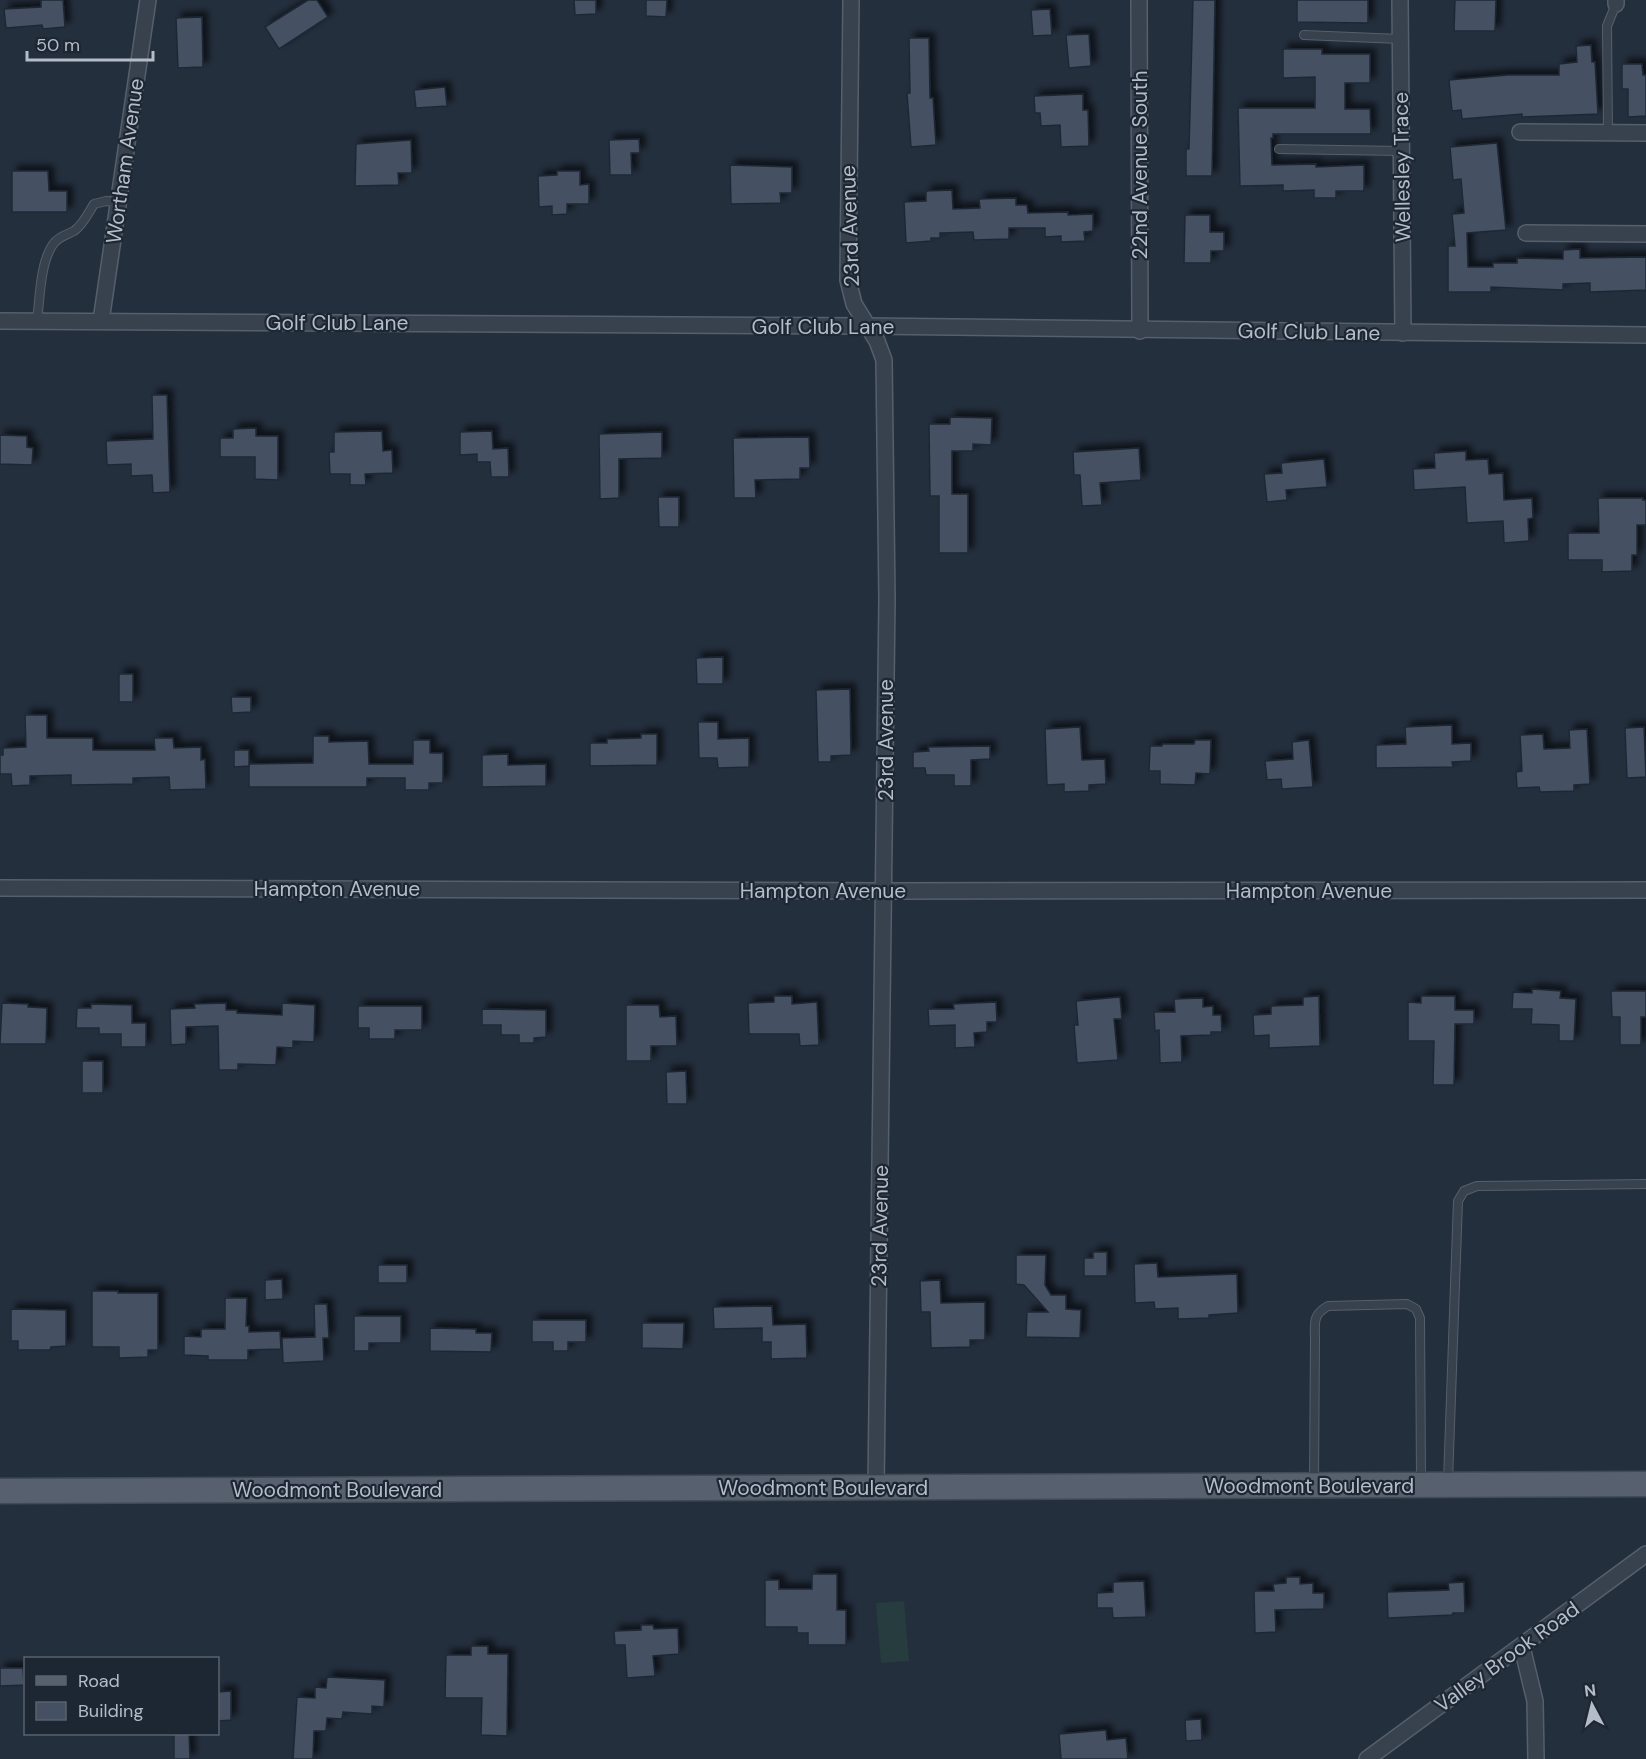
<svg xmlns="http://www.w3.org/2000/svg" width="1646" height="1759" font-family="'DM Sans',sans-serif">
  <defs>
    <filter id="shadow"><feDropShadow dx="5.5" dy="-5.5" stdDeviation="3" flood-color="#0009"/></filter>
  </defs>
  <rect width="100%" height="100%" fill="#242f3e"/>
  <polygon fill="#263c3f" points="904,1601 909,1661 881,1663 876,1603"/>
  <g fill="#455162" stroke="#1f2835" stroke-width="1.5" filter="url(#shadow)">
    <polygon points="41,0 63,0 65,27 43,29 42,25 6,28 4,9 41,7"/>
    <polygon points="308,0 317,0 328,17 279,49 265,27"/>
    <polygon points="574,0 596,0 596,14 575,15"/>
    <polygon points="646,0 667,0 666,17 646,16"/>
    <polygon points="1193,0 1215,0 1212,176 1186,176 1186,149 1189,149"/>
    <polygon points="1297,0 1368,0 1368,23 1297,22"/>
    <polygon points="1455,0 1496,0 1495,31 1454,31"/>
    <polygon points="1050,9 1052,35 1033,36 1031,10"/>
    <polygon points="202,17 203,67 178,68 176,18"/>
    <polygon points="1089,34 1091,66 1069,68 1066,35"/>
    <polygon points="909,38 929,38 930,98 933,98 936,145 911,147 907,93 910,93"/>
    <polygon points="1591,45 1592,62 1595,62 1598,114 1522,117 1522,114 1462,119 1461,110 1452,111 1449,80 1508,75 1559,75 1559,64 1577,62 1576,46"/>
    <polygon points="1283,49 1322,49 1322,54 1370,54 1370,83 1345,83 1345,109 1370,109 1371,134 1273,134 1273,138 1271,138 1272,165 1316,164 1316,167 1364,165 1364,191 1336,191 1336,198 1314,198 1314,190 1283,191 1283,185 1240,186 1238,108 1315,108 1315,77 1283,78"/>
    <polygon points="1622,64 1642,64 1643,75 1646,75 1646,116 1628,117 1628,89 1622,89"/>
    <polygon points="445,87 447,106 416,108 414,90"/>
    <polygon points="1083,94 1083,110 1088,110 1089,146 1061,147 1060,125 1041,126 1040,113 1035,113 1034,96"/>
    <polygon points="639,139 640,153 631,153 632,175 610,175 609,140"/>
    <polygon points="411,140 412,173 398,173 399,185 355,186 356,144"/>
    <polygon points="1497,143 1506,230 1467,233 1468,267 1493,267 1493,263 1517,263 1517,258 1563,259 1563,250 1580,249 1580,258 1646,257 1646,290 1590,292 1590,283 1563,284 1563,290 1491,287 1491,292 1448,292 1448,246 1455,246 1452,214 1464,213 1461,179 1453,180 1450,147"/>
    <polygon points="730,165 792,167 792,193 780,193 781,203 731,204"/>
    <polygon points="12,171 48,171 49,191 67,191 67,212 12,212"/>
    <polygon points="557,171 580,171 580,185 589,184 589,204 567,204 567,214 552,215 552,206 539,207 538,176 557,175"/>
    <polygon points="952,190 953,209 980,208 979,199 1016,198 1016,205 1027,205 1028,213 1068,212 1068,215 1093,214 1093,231 1084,232 1085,241 1061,242 1061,236 1045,237 1045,228 1009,228 1009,239 974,240 973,232 940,233 940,238 931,238 931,241 906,243 904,202 926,201 926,191"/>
    <polygon points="1185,215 1210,215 1210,232 1224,232 1224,251 1211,251 1211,263 1184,263"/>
    <polygon points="152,395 167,395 170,492 153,493 152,475 131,476 131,464 107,465 106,441 153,439"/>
    <polygon points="950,417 992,418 991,445 973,444 973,451 952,451 952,494 968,494 968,553 939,553 939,496 930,496 929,424 950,424"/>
    <polygon points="256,428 256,436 278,436 278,480 255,479 255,457 220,457 220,438 233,438 233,429"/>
    <polygon points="382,431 383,451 392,450 393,473 365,474 366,485 350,485 350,474 330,474 329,452 334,452 334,432"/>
    <polygon points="492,431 493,449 508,448 509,477 491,477 490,462 477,462 477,454 460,455 460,432"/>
    <polygon points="662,432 662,458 619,459 619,498 600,499 599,434"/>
    <polygon points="0,435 27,436 27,447 33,448 32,465 0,464"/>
    <polygon points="809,437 810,468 800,468 800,479 755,480 756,498 734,498 733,438"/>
    <polygon points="1139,448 1141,480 1100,483 1102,505 1082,506 1080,475 1074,475 1073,452"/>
    <polygon points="1466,451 1466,460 1488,459 1489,474 1503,473 1504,500 1532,498 1533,518 1528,519 1529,541 1504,543 1503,521 1467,523 1465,487 1414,490 1413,469 1435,468 1434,453"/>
    <polygon points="1324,459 1327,487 1286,490 1287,500 1267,502 1264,474 1282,473 1281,463"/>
    <polygon points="658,497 679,497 679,527 659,527"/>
    <polygon points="1598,498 1643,498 1643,500 1646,500 1646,525 1637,525 1637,555 1632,555 1632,571 1602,572 1602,560 1568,560 1568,533 1599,533"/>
    <polygon points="723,657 723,684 697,684 696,658"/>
    <rect x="119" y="674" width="14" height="28"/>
    <polygon points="850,689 851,755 831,756 831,762 818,762 816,690"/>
    <polygon points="231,697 251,697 251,712 232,713"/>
    <polygon points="25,715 47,715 47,738 93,738 93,750 155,750 154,738 173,738 174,748 201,747 201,760 205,759 206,789 170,790 169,777 133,778 133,784 71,785 71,775 30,776 30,785 12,786 11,774 0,774 0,755 3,755 3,748 26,747"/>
    <polygon points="698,722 718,722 718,739 749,738 749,767 718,768 717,758 699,758"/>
    <polygon points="1452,725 1452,744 1471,743 1471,761 1452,762 1453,767 1376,768 1376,745 1406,744 1405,727"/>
    <polygon points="1080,727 1082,760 1105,759 1106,784 1089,785 1089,791 1064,792 1064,784 1047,785 1045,729"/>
    <polygon points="1644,727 1646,777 1627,778 1625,728"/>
    <polygon points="1587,729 1590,784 1574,785 1574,791 1540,792 1539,787 1517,788 1516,772 1522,771 1520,735 1543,734 1544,749 1570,748 1569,730"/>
    <polygon points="641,734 657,734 657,765 590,766 590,743 607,743 607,739 641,738"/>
    <polygon points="313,736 329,736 329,742 368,741 369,764 413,764 413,740 430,740 430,753 443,753 443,783 429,783 429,790 405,790 405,778 367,778 367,787 249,787 249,764 313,763"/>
    <polygon points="1195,740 1211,740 1210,774 1196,773 1195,785 1160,784 1160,771 1149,771 1150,746 1162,746 1162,744 1194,744"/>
    <polygon points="1309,740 1313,787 1282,789 1281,779 1267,780 1265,761 1293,759 1292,742"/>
    <polygon points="990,746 990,759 971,760 971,786 954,786 954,775 926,775 925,768 913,768 913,752 929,751 928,747"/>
    <polygon points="234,750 249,750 249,766 234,767"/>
    <polygon points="508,754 508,765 546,764 546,786 482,787 482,755"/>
    <polygon points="1532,989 1561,991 1560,998 1576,999 1574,1041 1559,1041 1559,1025 1531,1024 1532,1009 1512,1009 1513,992 1532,993"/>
    <polygon points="1611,991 1646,991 1646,1017 1641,1017 1641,1045 1620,1045 1620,1017 1612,1017"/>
    <polygon points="774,996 792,996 792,1004 817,1002 819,1045 800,1046 799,1034 749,1034 748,1003 774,1002"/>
    <polygon points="1319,996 1320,1046 1269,1048 1269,1035 1254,1036 1253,1015 1271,1014 1271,1006 1303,1005 1303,997"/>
    <polygon points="1421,996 1455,996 1455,1010 1474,1010 1474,1024 1455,1024 1454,1085 1433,1085 1434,1041 1408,1041 1408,1002 1421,1003"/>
    <polygon points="1120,997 1122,1019 1114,1019 1118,1060 1077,1063 1074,1025 1078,1025 1076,1001"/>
    <polygon points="1203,998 1203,1007 1213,1006 1213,1015 1221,1015 1222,1032 1211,1032 1211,1035 1181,1036 1182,1062 1160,1063 1159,1030 1155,1031 1154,1012 1175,1012 1174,999"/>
    <polygon points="996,1002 997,1022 987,1022 987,1032 974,1033 975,1047 955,1048 955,1025 929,1026 928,1009 954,1009 953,1004"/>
    <polygon points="2,1003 28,1004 28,1007 47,1008 46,1044 0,1044"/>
    <polygon points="226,1003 226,1010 237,1010 237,1013 282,1015 282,1003 315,1005 314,1042 293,1041 293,1048 277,1047 276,1065 238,1064 238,1070 219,1070 218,1026 186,1027 186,1044 171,1045 170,1009 195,1008 194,1004"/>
    <polygon points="91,1004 132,1005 132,1023 146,1023 146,1047 121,1047 121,1034 99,1034 99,1028 76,1028 77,1008 91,1008"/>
    <polygon points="626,1005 659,1005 660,1017 676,1016 677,1046 651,1046 651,1061 626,1061"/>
    <polygon points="358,1006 422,1006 422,1030 395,1030 395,1039 369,1039 369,1028 358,1028"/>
    <polygon points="482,1009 546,1010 546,1037 534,1038 534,1043 519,1043 519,1035 501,1035 501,1025 482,1025"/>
    <rect x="82" y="1061" width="21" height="32"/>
    <polygon points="686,1071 687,1104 667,1104 666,1072"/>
    <polygon points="1093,1252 1107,1252 1107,1276 1084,1276 1084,1258 1093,1258"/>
    <polygon points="1016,1255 1046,1255 1045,1285 1051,1295 1066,1295 1066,1309 1081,1310 1080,1338 1026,1337 1027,1312 1048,1312 1024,1285 1016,1284"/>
    <polygon points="1157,1263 1158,1277 1237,1274 1238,1313 1209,1315 1209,1318 1178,1319 1178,1308 1155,1309 1154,1302 1135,1303 1134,1264"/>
    <rect x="378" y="1265" width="29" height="18"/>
    <polygon points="282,1279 283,1299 265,1300 265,1280"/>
    <polygon points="940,1280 941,1303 985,1302 985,1340 970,1340 970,1347 931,1348 930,1312 921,1312 920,1281"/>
    <polygon points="92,1291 118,1291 118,1293 158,1293 158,1350 148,1350 148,1357 119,1358 119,1347 92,1347"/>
    <polygon points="225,1298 247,1298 246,1326 249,1326 249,1332 280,1331 281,1349 248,1350 248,1360 208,1360 208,1356 184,1355 184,1336 201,1337 201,1329 225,1329"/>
    <polygon points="314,1304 327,1304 329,1338 323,1338 324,1361 283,1363 282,1338 315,1337"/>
    <polygon points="772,1306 773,1325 806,1324 807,1358 771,1359 771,1342 762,1342 762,1328 714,1329 713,1307"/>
    <polygon points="11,1309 66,1310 66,1346 51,1347 50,1350 18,1350 18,1341 11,1341"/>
    <polygon points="354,1316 401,1316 401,1343 369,1343 369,1351 354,1351"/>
    <polygon points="532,1320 586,1320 586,1342 568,1342 568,1351 553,1351 553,1342 532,1342"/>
    <polygon points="642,1323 684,1323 683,1349 642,1348"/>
    <polygon points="430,1328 476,1329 476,1333 492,1333 491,1352 430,1351"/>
    <polygon points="812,1574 837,1574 837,1610 846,1610 846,1645 808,1645 808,1633 797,1633 797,1627 765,1627 765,1580 779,1580 779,1589 812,1589"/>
    <polygon points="1286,1577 1300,1577 1300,1584 1313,1583 1313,1593 1324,1593 1324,1609 1275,1610 1276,1632 1255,1633 1254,1591 1274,1591 1273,1584 1286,1583"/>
    <polygon points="1144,1581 1146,1617 1113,1618 1112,1608 1097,1608 1097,1593 1113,1592 1113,1582"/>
    <polygon points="1464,1582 1465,1613 1453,1613 1452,1615 1388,1618 1387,1592 1449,1590 1448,1583"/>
    <polygon points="641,1625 653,1625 654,1629 678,1628 679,1654 653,1656 655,1676 627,1678 625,1645 615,1645 614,1631 641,1630"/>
    <polygon points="471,1646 488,1646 488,1654 508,1654 507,1736 481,1735 482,1698 445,1698 446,1655 471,1655"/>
    <polygon points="0,1668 23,1668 24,1685 0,1686"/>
    <polygon points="327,1677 385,1680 384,1707 372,1706 372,1714 343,1712 342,1719 327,1718 326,1731 314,1731 313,1759 293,1759 297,1697 315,1698 315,1687 326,1688"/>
    <polygon points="231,1691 231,1720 218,1721 218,1692"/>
    <polygon points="1201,1719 1202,1740 1186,1741 1185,1720"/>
    <polygon points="1106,1730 1107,1740 1126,1738 1128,1759 1061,1759 1059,1734"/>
    <polygon points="174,1734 189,1734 190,1759 174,1759"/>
  </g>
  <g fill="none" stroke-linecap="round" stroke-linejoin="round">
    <g stroke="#565f6c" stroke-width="10">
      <g id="service">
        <polyline points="1304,35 1400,39"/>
        <polyline points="1608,133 1607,26 1616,4"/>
        <polyline points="1279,149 1401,151"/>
        <path d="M37 321C40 298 40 261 54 243 61 235 67 235 74 231 83 225 89 212 94 204L106 201 119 202"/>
        <polyline points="1448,1481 1458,1201 1464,1191 1477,1186 1646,1184"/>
        <path d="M1314 1482 1315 1340C1315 1323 1312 1315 1328 1306L1407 1304 1416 1309 1420 1318 1421 1481"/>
      </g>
    </g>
    <g stroke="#565f6c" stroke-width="18">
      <g id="minor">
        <polyline points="851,0 848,280 854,304 877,341 884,360 887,599 876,1488"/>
        <polyline points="1139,0 1140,331"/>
        <polyline points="1400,0 1403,333"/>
        <polyline points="1616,4 1616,0"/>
        <polyline points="1520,132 1646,133"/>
        <polyline points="1526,233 1646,234"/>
        <polyline points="0,321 867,326 1646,335"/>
        <polyline points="101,321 148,0"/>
        <polyline points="0,888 885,891 1646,890"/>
        <polyline points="1522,1647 1535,1701 1536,1759"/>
        <polyline points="1367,1759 1646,1554"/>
      </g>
    </g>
    <g stroke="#414a57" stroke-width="27">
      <polyline id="primary" points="0,1491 1646,1484"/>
    </g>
    <use href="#service" stroke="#38414e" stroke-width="8"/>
    <use href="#minor" stroke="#38414e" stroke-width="15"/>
    <use href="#primary" stroke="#56606e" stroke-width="24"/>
  </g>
  <g text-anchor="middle" stroke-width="4.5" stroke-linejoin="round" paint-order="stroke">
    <g font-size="21" fill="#b4bcc9" stroke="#1d2633">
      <text transform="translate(125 161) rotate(-82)" y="7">Wortham Avenue</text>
      <text transform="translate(1140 165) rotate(-90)" y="7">22nd Avenue South</text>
      <text transform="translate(1402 167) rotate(-91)" y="7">Wellesley Trace</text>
      <text transform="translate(850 226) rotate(-92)" y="7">23rd Avenue</text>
      <text x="337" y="330">Golf Club Lane</text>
      <text x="823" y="334">Golf Club Lane</text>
      <text transform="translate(1309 332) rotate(1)" y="7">Golf Club Lane</text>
      <text transform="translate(886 740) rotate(-90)" y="7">23rd Avenue</text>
      <text x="337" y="896">Hampton Avenue</text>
      <text x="823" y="898">Hampton Avenue</text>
      <text x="1309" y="898">Hampton Avenue</text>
      <text transform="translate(880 1226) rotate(-89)" y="7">23rd Avenue</text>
      <text x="1309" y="1493">Woodmont Boulevard</text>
      <text x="823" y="1495">Woodmont Boulevard</text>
      <text x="337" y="1497">Woodmont Boulevard</text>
      <text transform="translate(1507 1657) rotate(-36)" y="7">Valley Brook Road</text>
    </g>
  </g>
  <rect x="24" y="1657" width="195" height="78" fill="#1d2633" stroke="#59626f" stroke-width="1.5"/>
  <rect x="36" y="1676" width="30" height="9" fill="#56606e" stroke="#59626f" stroke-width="1.5"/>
  <text x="78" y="1687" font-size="18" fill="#b4bcc9">Road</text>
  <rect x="36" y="1702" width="30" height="18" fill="#455162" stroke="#59626f" stroke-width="1.5"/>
  <text x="78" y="1717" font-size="18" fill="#b4bcc9">Building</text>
  <g transform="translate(1592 1705) rotate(353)" stroke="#1d2633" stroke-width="4.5" paint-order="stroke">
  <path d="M0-4.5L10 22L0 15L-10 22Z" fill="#b4bcc9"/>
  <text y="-9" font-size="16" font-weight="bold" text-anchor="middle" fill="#b4bcc9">N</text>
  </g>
  <path d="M27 51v9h126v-9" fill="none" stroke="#b4bcc9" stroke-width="3"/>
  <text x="36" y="51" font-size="18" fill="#b4bcc9" stroke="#1d2633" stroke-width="4.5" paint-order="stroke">50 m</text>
</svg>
